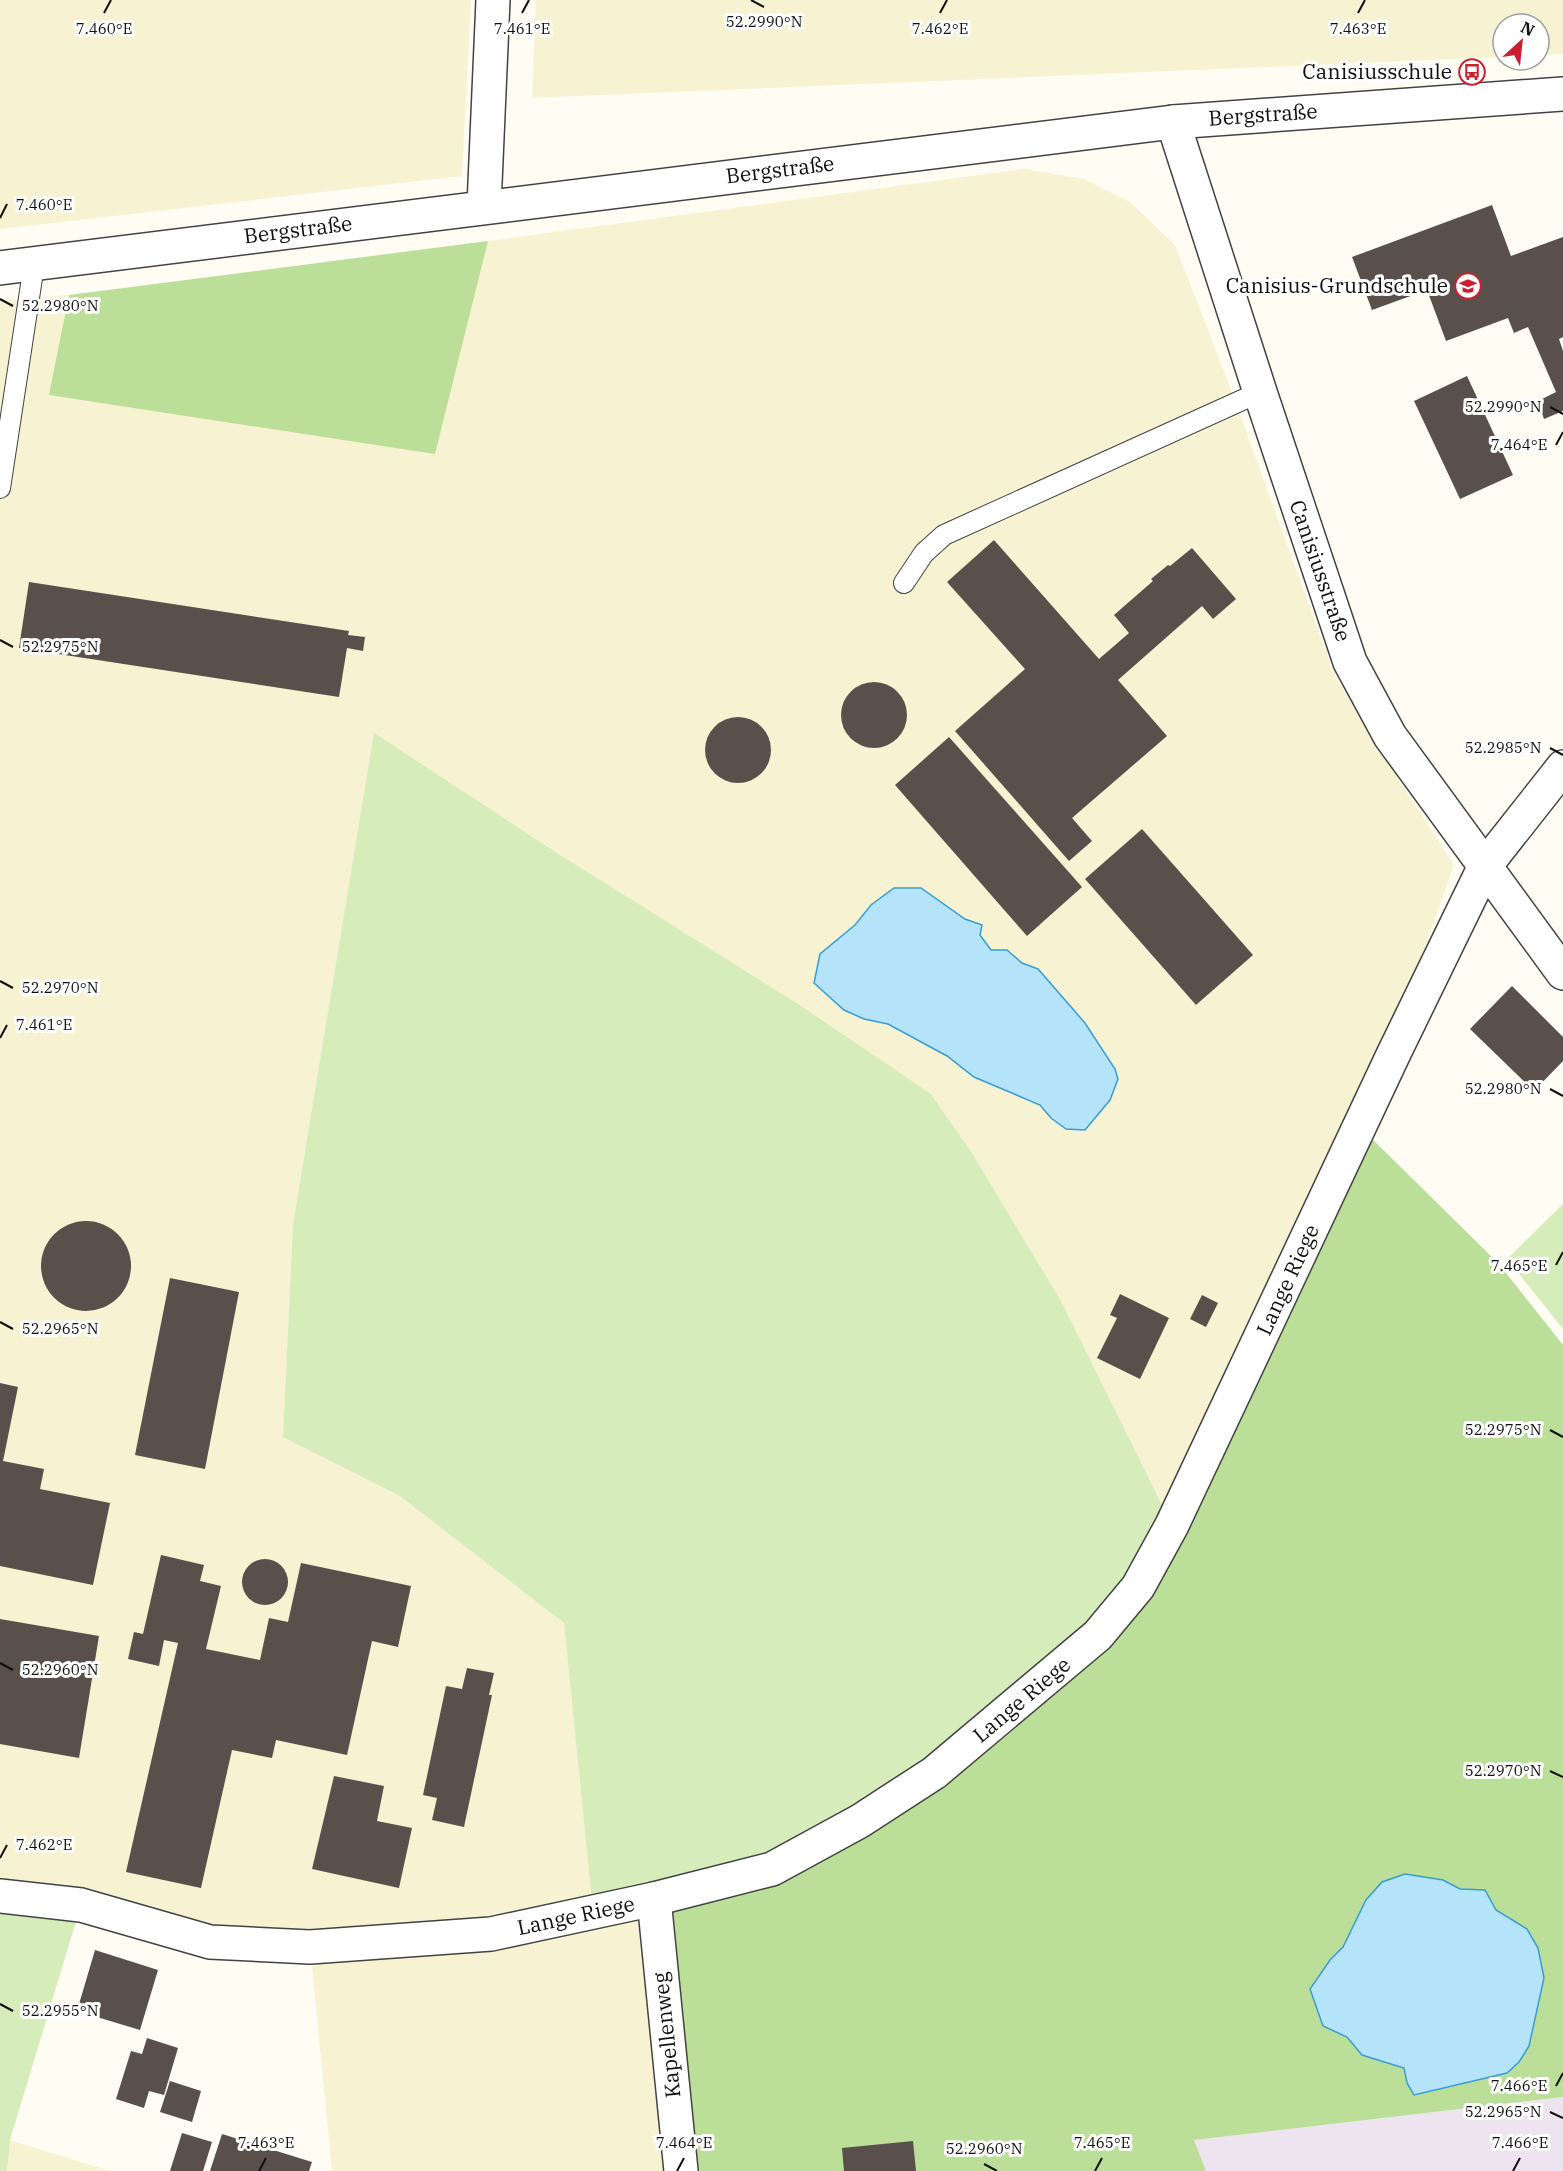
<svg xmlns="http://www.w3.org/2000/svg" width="1563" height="2171" font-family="'IBM Plex Serif',serif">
  <rect width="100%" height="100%" fill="#fffcf3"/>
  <polygon fill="#ede4ef" points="1563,2097 1563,2171 1206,2171 1194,2140"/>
  <g fill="#f7f2d1">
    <polygon points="0,0 471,0 462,176 0,229"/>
    <polygon points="536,0 1563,0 1563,54 1539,55 1539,24 1503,24 1503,57 532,98"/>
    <polygon points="1024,169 1084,179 1130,202 1175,245 1232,392 1333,672 1379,749 1454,865 1361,1128 1172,1525 1061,1301 972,1153 931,1094 374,734 293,1224 283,1437 400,1496 564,1623 593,1912 654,1899 681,2171 332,2171 310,1947 0,1896 0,301 69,295 50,395 435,453 488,241"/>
    <polygon points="10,2140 109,2171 7,2171"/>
  </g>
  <g fill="#d6ecba">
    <polygon points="374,733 562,856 798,1004 931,1094 972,1153 1061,1301 1172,1525 1098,1635 772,1869 593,1912 564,1623 400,1496 283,1437 293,1224"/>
    <polygon points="1563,1204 1563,1329 1507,1259"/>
    <polygon points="0,1896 81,1905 10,2140 7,2171 0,2171"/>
  </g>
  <g fill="#bbde98">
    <polygon points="488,241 435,454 49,395 69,295"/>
    <polygon points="1361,1128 1499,1264 1563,1345 1563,2097 1194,2140 1206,2171 681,2171 654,1899 772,1869 1098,1635"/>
  </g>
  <g fill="#b5e3f9" stroke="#389dd4" stroke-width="1.5">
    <polygon points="894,888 921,888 965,919 982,925 980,935 991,950 1007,950 1022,963 1038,969 1085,1023 1115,1069 1118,1079 1110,1100 1085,1130 1066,1129 1051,1118 1040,1105 974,1077 947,1056 888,1024 864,1019 844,1010 814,983 820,954 855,925 871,905"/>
    <polygon points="1405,1874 1443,1880 1460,1889 1485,1890 1496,1910 1527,1929 1538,1948 1544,1978 1529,2046 1519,2062 1507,2073 1414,2095 1407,2083 1404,2068 1362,2055 1347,2037 1323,2026 1310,1989 1330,1960 1343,1947 1366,1900 1382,1882"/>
  </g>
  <g fill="#59504c">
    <polygon points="1492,205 1511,256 1563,237 1563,337 1559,339 1563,351 1563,411 1544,419 1538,401 1556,392 1528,327 1514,333 1508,318 1446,341 1427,290 1372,310 1352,257"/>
    <polygon points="1467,376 1513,475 1460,499 1414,401"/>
    <polygon points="994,540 1099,659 1129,633 1114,615 1153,581 1151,579 1168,565 1170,566 1192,548 1236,599 1213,619 1202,606 1118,680 1167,736 1072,818 1092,841 1069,861 955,731 1025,669 947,582"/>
    <polygon points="29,582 349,631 348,635 365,637 363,651 347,648 339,697 19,648"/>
    <circle cx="874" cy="715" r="33"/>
    <circle cx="738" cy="750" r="33"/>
    <polygon points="949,737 1082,887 1027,936 895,785"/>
    <polygon points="1142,829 1253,955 1196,1005 1085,879"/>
    <polygon points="1512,986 1563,1037 1563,1061 1534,1091 1470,1029"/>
    <circle cx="86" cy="1266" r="45"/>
    <polygon points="170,1278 239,1292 205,1469 135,1455"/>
    <polygon points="1120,1294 1169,1318 1140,1379 1097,1358 1117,1318 1110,1315"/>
    <polygon points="1202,1295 1218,1303 1206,1327 1190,1319"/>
    <polygon points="0,1383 18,1387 3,1461 44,1469 40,1489 110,1503 93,1585 0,1566"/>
    <polygon points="161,1555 204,1565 200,1581 221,1586 206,1649 260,1660 269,1618 288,1622 301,1563 411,1586 398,1647 372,1641 347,1755 276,1740 272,1758 232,1750 201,1888 126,1872 178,1643 164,1640 159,1666 128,1659 134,1632 143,1634"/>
    <circle cx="265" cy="1582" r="23"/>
    <polygon points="0,1619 99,1636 79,1758 0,1744"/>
    <polygon points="467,1668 494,1673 489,1695 492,1695 464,1827 432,1820 437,1798 423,1795 446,1686 462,1689"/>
    <polygon points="334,1776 384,1786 377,1821 412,1828 399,1888 312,1869"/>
    <polygon points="95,1950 158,1970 140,2030 77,2011"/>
    <polygon points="147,2038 178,2048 164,2095 149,2091 144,2108 116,2099 131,2051 142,2054"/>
    <polygon points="170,2081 201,2091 192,2122 160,2112"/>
    <polygon points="182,2133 212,2142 203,2171 170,2171"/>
    <polygon points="222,2134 312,2162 309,2171 210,2171"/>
    <polygon points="913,2141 916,2171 844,2171 842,2148"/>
  </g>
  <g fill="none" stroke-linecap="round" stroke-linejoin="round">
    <g stroke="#434343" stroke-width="22">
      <g id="lane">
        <polyline points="0,488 34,265"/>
        <polyline points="904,583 924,553 944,535 1260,392"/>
      </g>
    </g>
    <g stroke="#434343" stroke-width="36">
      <g id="street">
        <polyline points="1173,122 1260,392 1350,662 1390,736 1563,973"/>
        <polyline points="484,206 493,0"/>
        <polyline points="0,268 1173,122 1563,94"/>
        <polyline points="0,1896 81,1905 210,1942 310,1947 491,1934 654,1899 772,1869 860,1821 934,1773 1098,1635 1138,1587 1172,1525 1394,1053 1485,866 1563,767"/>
        <polyline points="654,1899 681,2171"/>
      </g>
    </g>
    <use href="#lane" stroke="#fff" stroke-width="20"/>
    <use href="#street" stroke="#fff" stroke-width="33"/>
  </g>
  <path fill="none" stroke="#101010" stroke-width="2" d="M751 0 764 7M104 13 111 0M522 13 529 0M940 13 947 0M1358 13 1365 0M0 218 7 204M0 299 13 306M1550 407 1563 414M1556 445 1563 432M0 640 13 647M1550 748 1563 755M0 981 13 988M0 1038 7 1025M1550 1089 1563 1096M1556 1265 1563 1252M0 1322 13 1329M1550 1430 1563 1437M0 1663 13 1670M1550 1771 1563 1777M0 1858 7 1845M0 2004 13 2011M1556 2086 1563 2073M1550 2112 1563 2118M984 2164 997 2171M259 2171 266 2158M677 2171 684 2158M1095 2171 1102 2158M1513 2171 1520 2158"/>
  <defs>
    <g id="bus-ring" transform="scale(1.35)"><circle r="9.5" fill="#fff" stroke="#c82030" stroke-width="1.5"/><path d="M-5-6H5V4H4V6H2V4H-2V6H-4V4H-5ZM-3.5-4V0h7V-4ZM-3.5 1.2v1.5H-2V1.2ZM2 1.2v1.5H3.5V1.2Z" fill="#c82030"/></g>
    <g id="school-ring" transform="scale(1.35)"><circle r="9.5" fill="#fff" stroke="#c82030" stroke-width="1.5"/><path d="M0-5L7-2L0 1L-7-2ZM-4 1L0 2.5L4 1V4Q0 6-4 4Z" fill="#c82030"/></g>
  </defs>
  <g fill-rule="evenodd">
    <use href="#bus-ring" x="1472" y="72"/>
    <use href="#school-ring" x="1468" y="286"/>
  </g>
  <g text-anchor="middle" stroke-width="6" stroke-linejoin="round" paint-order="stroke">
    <g font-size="21" fill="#101010" stroke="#fff" text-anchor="end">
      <text x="1452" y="79">Canisiusschule</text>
      <text x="1448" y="293">Canisius-Grundschule</text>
    </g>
    <g font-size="21" fill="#101010" stroke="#fff">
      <text transform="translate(1263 115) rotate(-4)" y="7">Bergstraße</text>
      <text transform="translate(780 170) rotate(-7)" y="7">Bergstraße</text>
      <text transform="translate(298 230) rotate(-7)" y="7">Bergstraße</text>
      <text transform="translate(1320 571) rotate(71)" y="7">Canisiusstraße</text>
      <text transform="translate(1288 1280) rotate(-65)" y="7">Lange Riege</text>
      <text transform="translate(1022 1700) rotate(-40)" y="7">Lange Riege</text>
      <text transform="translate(576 1916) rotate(-12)" y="7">Lange Riege</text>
      <text transform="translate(667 2035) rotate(-96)" y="7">Kapellenweg</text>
    </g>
  </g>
  <g font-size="15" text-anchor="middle" fill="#101010" stroke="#fff" stroke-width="6" stroke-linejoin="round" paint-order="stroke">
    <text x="764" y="27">52.2990°N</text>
    <text x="104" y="34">7.460°E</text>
    <text x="522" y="34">7.461°E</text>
    <text x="940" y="34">7.462°E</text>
    <text x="1358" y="34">7.463°E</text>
    <text x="44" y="210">7.460°E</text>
    <text x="60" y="311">52.2980°N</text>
    <text x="1503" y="412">52.2990°N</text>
    <text x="1519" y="450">7.464°E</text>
    <text x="60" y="652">52.2975°N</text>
    <text x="1503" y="753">52.2985°N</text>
    <text x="60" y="993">52.2970°N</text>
    <text x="44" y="1030">7.461°E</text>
    <text x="1503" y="1094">52.2980°N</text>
    <text x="1519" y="1271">7.465°E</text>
    <text x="60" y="1334">52.2965°N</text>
    <text x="1503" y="1435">52.2975°N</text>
    <text x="60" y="1675">52.2960°N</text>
    <text x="1503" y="1776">52.2970°N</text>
    <text x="44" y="1850">7.462°E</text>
    <text x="60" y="2016">52.2955°N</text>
    <text x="1519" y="2091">7.466°E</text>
    <text x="1503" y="2117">52.2965°N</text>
    <text x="266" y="2148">7.463°E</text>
    <text x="684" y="2148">7.464°E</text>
    <text x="1102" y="2148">7.465°E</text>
    <text x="1520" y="2148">7.466°E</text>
    <text x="984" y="2154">52.2960°N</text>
  </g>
  <g transform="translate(1521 42) rotate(27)"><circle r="28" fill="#ffffff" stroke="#9f9f9f" stroke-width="1.5"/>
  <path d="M0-4.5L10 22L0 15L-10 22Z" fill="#c82030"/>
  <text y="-9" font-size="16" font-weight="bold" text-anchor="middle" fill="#101010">N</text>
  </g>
</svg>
